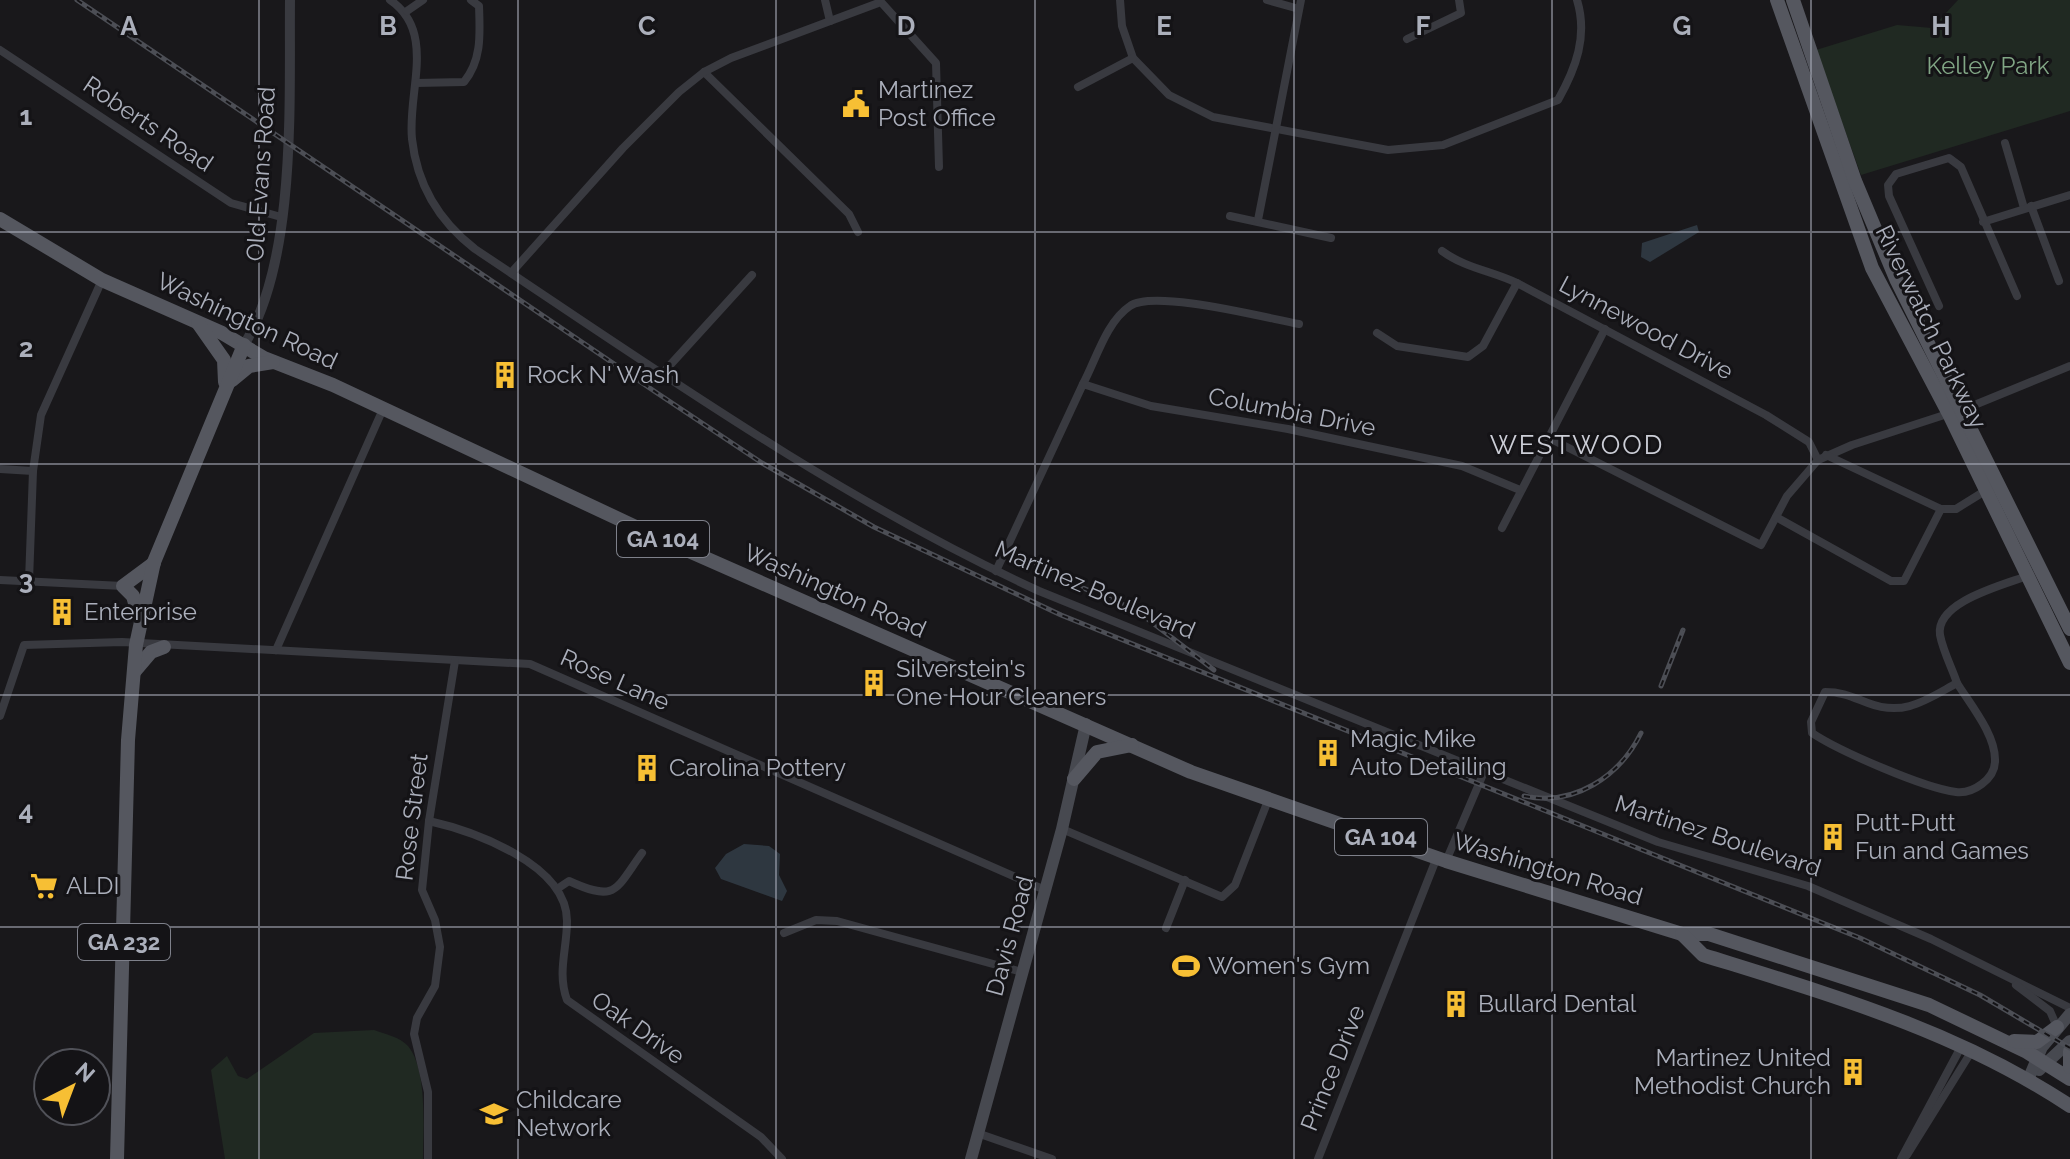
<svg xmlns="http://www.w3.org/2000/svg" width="2070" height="1159" font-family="Raleway,sans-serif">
  <rect width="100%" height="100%" fill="#19181b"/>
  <g fill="#202922">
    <polygon points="1958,0 2070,0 2070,111 1861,175 1816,50 1897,25 1932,28"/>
    <path d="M374 1030C385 1034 400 1037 408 1046 428 1070 423 1130 423 1159H225L211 1070 227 1056 238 1076 247 1079 314 1033Z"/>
  </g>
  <g fill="#2e3740">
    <polygon points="1697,225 1699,232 1650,262 1641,257 1642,243"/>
    <polygon points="744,844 769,846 780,854 779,875 787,891 782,901 721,879 715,868 726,854"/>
  </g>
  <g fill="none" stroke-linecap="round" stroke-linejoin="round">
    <g stroke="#393a40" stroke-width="8">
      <path d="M390 0C437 32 407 92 412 139 417 185 439 221 475 249 658 371 839 499 1039 591L1658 842 1808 886 1931 939 2070 1008"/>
      <polyline points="825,0 830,21"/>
      <path d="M1120 0 1122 26 1133 58 1169 95 1213 117 1388 150 1443 145 1558 100C1576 68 1588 36 1577 0"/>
      <polyline points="1267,0 1299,9"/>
      <polyline points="407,11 423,0"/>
      <polyline points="1407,39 1461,13 1459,0"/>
      <polyline points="0,50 231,203 281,217"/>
      <polyline points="704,72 849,214 858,232"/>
      <path d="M416 83 464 82C482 60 480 34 479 6L471 0"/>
      <polyline points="1078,87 1133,58"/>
      <polyline points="2005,143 2024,208"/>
      <polyline points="2031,206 2059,281"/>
      <polyline points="1230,216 1331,238"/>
      <polyline points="1258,220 1301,0"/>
      <polyline points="1983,222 2070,195"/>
      <path d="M1442 251C1465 268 1492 271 1517 283L1766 415 1809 442 1818 460"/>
      <polyline points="511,273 623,148 679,92 704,72 731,58 881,2 936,63 939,167"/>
      <polyline points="1939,306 1889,196 1888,185 1896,174 1949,158 1961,167 2017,296"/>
      <polyline points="1377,333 1397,346 1468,357 1483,346 1517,283"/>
      <polyline points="661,375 752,275"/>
      <path d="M1083 384C1096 360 1106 322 1130 306 1154 289 1266 318 1299 324"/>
      <polyline points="1551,439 1761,545 1787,496 1818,460 1852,445 1972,406 2070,366"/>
      <polyline points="1826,455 1941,509 1956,509 1985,491"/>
      <polyline points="0,469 33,471"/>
      <polyline points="1776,517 1891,581 1904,581 1941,509"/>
      <polyline points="1502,528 1605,329"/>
      <polyline points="996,571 1083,384 1151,406 1288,429 1462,466 1520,490"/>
      <polyline points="0,580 123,586"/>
      <polyline points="29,581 33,471 41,415 102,280"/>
      <polyline points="276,650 383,409"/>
      <path d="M1957 683C1970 704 1996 735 1995 761 1995 779 1973 794 1956 792 1924 788 1839 751 1812 733L1811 722 1825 692C1843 692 1852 697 1868 703 1904 717 1926 700 1957 683Z"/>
      <path d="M1957 683C1952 668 1943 651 1940 635 1935 602 2003 585 2027 576"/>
      <polyline points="0,716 24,645 122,642 530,664 1045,890"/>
      <path d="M429 821C473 831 567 864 567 921 567 950 557 972 567 1000L761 1137 782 1159"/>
      <polyline points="1062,829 1222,897 1235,885 1269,798"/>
      <polyline points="1446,861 1484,772"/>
      <path d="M557 889 569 881C617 903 615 890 642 853"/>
      <polyline points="1166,928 1185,880"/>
      <polyline points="784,933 816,920 837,921 1022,972"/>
      <polyline points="2016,985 2050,1011 2057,1027"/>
      <polyline points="980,1134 1052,1159"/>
      <polyline points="1907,1155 1973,1049"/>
      <polyline points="428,1159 428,1092 414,1034 417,1018 435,986 440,947 435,920 422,890 429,821 455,661"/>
      <polyline points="1318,1159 1437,857"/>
      <polyline points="1901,1159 1962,1045"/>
    </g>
    <path stroke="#393a40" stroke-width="10" d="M244 345C297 259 289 101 290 0"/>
    <g stroke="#474950" stroke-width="12">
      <polyline points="2039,1070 2070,1041"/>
      <polyline points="2028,1080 2042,1047 2070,1014"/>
      <polyline points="971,1159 1062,829 1086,724"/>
    </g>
    <g stroke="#55575f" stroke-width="14">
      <polyline points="1777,0 1872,268 1949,414 2070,663"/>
      <polyline points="1793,0 1855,181 1897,281 2070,629"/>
      <polyline points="0,219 102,280 222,333 264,358 333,385 655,536 1191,772 1446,861 1682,934 1709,934 1929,1005 2027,1052 2070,1079"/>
      <polyline points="198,323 224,360 225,382"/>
      <polyline points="232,380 249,366 273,362"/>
      <polyline points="139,617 133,596 123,586 154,563"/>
      <polyline points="134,672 151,652 164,647"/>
      <polyline points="1074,779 1097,752 1132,745"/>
      <path d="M1682 934 1703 955C1831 995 1957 1031 2070 1106"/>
      <polyline points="2014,1041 2037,1042 2057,1027"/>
      <polyline points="2070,1051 2070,1067"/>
      <polyline points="117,1159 128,740 136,645 154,562 244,345"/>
    </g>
    <g stroke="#4c4e55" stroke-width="5">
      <g id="rail">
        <polyline points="77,0 657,393 762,463 874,527 1061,615 1860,938 1980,995 2070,1048"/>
        <polyline points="1083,588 1136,610 1214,670"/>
        <polyline points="1661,686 1683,630"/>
        <path d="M1524 796C1574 807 1620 776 1641 733"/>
      </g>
    </g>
    <use href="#rail" stroke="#141316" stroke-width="2" stroke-dasharray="6" stroke-linecap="butt"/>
  </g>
  <path fill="none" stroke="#abafbb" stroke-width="2" stroke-opacity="0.55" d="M259 0V1159M518 0V1159M776 0V1159M1035 0V1159M1294 0V1159M1552 0V1159M1811 0V1159M0 232H2070M0 464H2070M0 695H2070M0 927H2070"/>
  <defs>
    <g id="civic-bare" transform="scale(2.16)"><path d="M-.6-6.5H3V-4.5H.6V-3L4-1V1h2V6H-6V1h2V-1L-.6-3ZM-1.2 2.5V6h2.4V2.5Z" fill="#f7bf34" stroke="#141316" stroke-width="2.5" paint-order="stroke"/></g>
    <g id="building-bare" transform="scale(2.16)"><path d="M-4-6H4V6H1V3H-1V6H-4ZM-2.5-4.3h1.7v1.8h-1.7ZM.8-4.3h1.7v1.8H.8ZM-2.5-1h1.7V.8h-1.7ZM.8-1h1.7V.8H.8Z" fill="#f7bf34" stroke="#141316" stroke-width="2.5" paint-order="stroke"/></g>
    <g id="supermarket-bare" transform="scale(2.16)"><path d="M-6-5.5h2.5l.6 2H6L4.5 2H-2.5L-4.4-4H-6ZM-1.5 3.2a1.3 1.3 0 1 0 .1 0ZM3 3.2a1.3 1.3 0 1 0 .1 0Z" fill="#f7bf34" stroke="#141316" stroke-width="2.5" paint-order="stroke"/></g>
    <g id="stadium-bare" transform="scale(2.16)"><path d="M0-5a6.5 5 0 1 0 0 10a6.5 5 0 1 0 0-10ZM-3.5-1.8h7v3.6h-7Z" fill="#f7bf34" stroke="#141316" stroke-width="2.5" paint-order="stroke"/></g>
    <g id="school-bare" transform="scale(2.16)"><path d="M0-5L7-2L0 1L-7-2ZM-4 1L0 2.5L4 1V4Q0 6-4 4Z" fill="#f7bf34" stroke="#141316" stroke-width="2.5" paint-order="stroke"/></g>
  </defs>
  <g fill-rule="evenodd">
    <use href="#civic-bare" x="856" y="104"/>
    <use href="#building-bare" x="505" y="375"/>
    <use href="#building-bare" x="62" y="612"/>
    <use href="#building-bare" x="874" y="683"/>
    <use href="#building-bare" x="1328" y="753"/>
    <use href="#building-bare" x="647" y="768"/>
    <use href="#building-bare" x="1833" y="837"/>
    <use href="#supermarket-bare" x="44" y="886"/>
    <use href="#stadium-bare" x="1186" y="966"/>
    <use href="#building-bare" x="1456" y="1004"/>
    <use href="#building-bare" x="1853" y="1072"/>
    <use href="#school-bare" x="494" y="1114"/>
  </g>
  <g text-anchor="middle" stroke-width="6" stroke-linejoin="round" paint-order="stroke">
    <g fill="#141316" stroke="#7e808a" stroke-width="2">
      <rect x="617" y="521" width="92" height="36" rx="6"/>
      <rect x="1335" y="819" width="92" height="36" rx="6"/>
      <rect x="78" y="924" width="92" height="36" rx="6"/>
    </g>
    <g font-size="22" font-weight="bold" fill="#abafbb">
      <text x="663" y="547">GA 104</text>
      <text x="1381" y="845">GA 104</text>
      <text x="124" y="950">GA 232</text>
    </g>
    <g font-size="24" fill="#81a685" stroke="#141316">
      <text x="1988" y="74">Kelley Park</text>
    </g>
    <g font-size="24" fill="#abafbb" stroke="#141316" text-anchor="start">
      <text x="878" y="98">Martinez<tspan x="878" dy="28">Post Office</tspan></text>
      <text x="527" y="383">Rock N' Wash</text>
      <text x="84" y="620">Enterprise</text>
      <text x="896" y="677">Silverstein's<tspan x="896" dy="28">One Hour Cleaners</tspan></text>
      <text x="1350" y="747">Magic Mike<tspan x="1350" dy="28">Auto Detailing</tspan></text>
      <text x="669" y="776">Carolina Pottery</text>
      <text x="1855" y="831">Putt-Putt<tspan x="1855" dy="28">Fun and Games</tspan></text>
      <text x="66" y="894">ALDI</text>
      <text x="1208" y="974">Women's Gym</text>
      <text x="1478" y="1012">Bullard Dental</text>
      <text x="1831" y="1066" text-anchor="end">Martinez United<tspan x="1831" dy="28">Methodist Church</tspan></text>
      <text x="516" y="1108">Childcare<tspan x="516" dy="28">Network</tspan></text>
    </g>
    <g font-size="24" fill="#abafbb" stroke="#141316">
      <text transform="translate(148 124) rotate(34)" y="8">Roberts Road</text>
      <text transform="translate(261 174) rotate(-86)" y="8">Old Evans Road</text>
      <text transform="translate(247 321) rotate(25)" y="8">Washington Road</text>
      <text transform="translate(1931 327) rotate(64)" y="8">Riverwatch Parkway</text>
      <text transform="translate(1646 328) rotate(28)" y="8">Lynnewood Drive</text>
      <text transform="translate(1292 412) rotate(11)" y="8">Columbia Drive</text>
      <text transform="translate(1095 590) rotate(23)" y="8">Martinez Boulevard</text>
      <text transform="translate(835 591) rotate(24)" y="8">Washington Road</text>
      <text transform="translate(615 680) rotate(24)" y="8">Rose Lane</text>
      <text transform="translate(412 817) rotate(-83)" y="8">Rose Street</text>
      <text transform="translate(1718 836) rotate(18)" y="8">Martinez Boulevard</text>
      <text transform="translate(1548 869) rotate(17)" y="8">Washington Road</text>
      <text transform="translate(1010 936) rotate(-75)" y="8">Davis Road</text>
      <text transform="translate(638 1028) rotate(35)" y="8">Oak Drive</text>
      <text transform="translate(1333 1068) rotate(-68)" y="8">Prince Drive</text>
    </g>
    <g font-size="26" letter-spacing="2" fill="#ccced7" stroke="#141316">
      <text x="1577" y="454">WESTWOOD</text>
    </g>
  </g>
  <g font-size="26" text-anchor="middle" font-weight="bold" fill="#abafbb" stroke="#141316" stroke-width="6" stroke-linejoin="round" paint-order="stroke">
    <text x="129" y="35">A</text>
    <text x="388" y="35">B</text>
    <text x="647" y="35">C</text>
    <text x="906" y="35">D</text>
    <text x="1164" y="35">E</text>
    <text x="1423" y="35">F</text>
    <text x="1682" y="35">G</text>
    <text x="1941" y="35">H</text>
    <text x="26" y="125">1</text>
    <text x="26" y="357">2</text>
    <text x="26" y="589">3</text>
    <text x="26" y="820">4</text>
  </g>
  <g transform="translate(72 1087) rotate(42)"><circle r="38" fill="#141316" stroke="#505158" stroke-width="2"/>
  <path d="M0-6L14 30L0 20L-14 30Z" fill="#f7bf34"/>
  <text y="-12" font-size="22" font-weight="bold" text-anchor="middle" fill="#abafbb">N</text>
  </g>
</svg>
